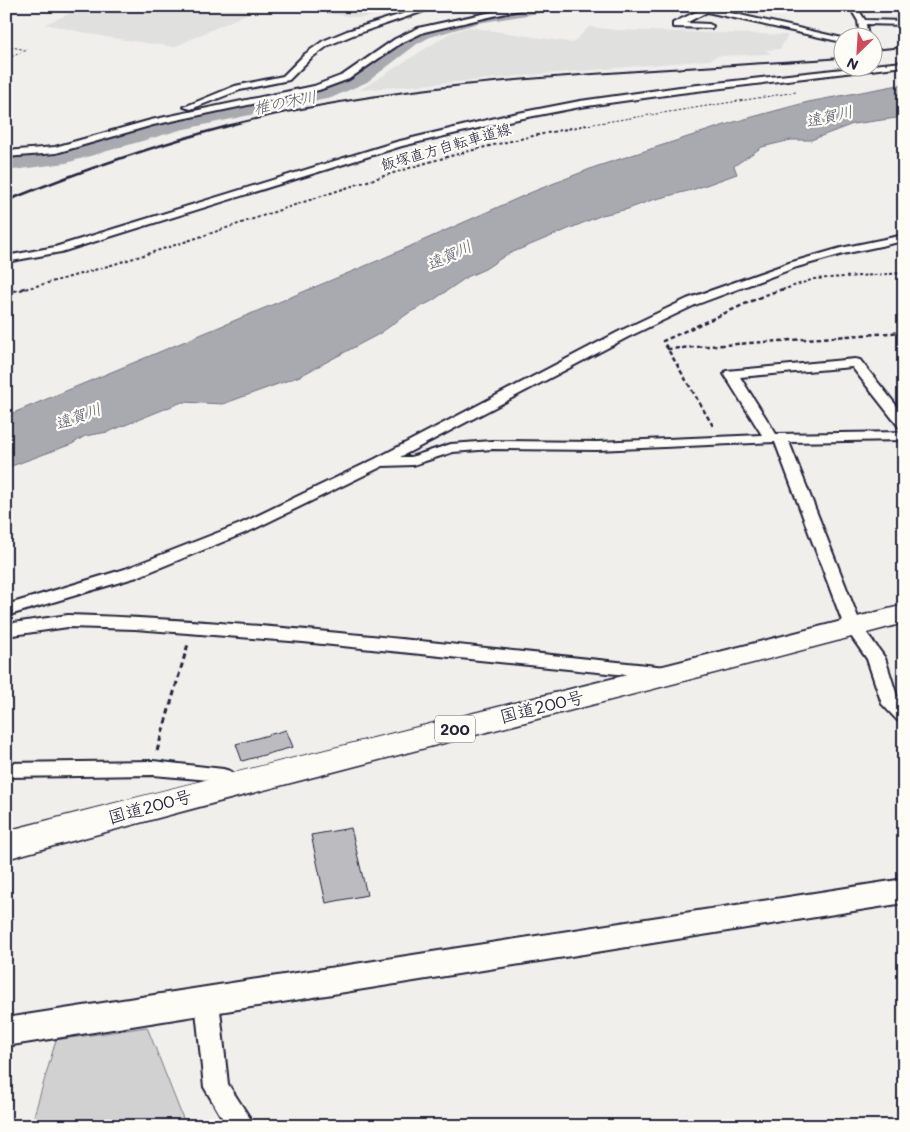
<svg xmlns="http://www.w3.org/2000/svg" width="910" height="1132" font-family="Mali,'Klee One',sans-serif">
  <rect width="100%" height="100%" fill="#f0efec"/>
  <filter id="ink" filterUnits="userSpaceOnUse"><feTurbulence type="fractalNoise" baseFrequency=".02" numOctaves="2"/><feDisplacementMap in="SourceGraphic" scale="10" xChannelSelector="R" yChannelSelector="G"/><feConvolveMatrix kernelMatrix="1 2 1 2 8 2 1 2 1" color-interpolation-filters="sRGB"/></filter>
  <g filter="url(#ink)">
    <g fill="#e0e0df">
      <polygon points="88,6 365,6 385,14 361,18 283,7 253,11 174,47 105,37 45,24"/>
      <polygon points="469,27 573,43 589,27 617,30 788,35 780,49 766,50 771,54 717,56 710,60 360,90 450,33"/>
    </g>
    <polygon fill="#d2d1d1" stroke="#7a7a86" points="147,1027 186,1126 31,1126 56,1040"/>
    <polygon fill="#a9a9b0" stroke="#737381" points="904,84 904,117 853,124 811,140 791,140 762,147 734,166 737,174 692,190 652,200 628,209 602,215 506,255 485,269 467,277 432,301 410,312 379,334 300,376 223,404 182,402 108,432 85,436 72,444 6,468 6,416 377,261 532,192 595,167 734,122 808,102"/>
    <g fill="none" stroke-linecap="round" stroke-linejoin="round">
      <polygon fill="#a9a9b0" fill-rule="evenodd" points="513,6 559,6 557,10 551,11 478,23 430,37 417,44 367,82 331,98 180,130 66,163 6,171 6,157 64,149 176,118 319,89 353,74 405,36 417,30 458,17"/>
    </g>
    <g fill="#bcbcc0" stroke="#22223b">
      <polygon points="286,730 293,747 242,761 236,744"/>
      <polygon points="351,828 367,895 326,903 311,835"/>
    </g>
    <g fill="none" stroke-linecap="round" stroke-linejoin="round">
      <g stroke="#22223b" stroke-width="4">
        <g id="minor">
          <polygon points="428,6 439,6 353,35 329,45 311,58 289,80 240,90 191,109 184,107 235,86 283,76 305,54 323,41 347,31"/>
          <polygon points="519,6 536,6 424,32 401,43 349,79 319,90 153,125 56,153 6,157 6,151 55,147 151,120 314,86 343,75 395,39 418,28"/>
          <polygon points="686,6 700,6 842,38 842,42 707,12 686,23 709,24 713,26 712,28 673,27 673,23 700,10"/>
          <polygon points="849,6 856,6 865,20 904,21 904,25 866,24 868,38 860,38 858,21"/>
          <polygon points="904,62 904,66 680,93 580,107 508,121 402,146 61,252 6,262 6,256 55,247 396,142 508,115 580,101 680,87 852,68 872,68 872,65"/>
          <polygon points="904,235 904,241 843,254 797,267 695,305 628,337 400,457 411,457 451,444 492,441 597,442 762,435 724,374 726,371 855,359 860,360 904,415 904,428 899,427 852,367 740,377 776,434 904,432 904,440 789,442 861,625 885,658 897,696 904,703 904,722 897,720 882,704 867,659 844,626 775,442 597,450 492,449 453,452 413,465 383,466 252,530 137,577 6,616 6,605 125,569 240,524 375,459 620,331 687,299 789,263 841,248"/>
          <path d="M68 615C268 621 467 647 666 667L672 669 675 673 672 677 666 679 303 642 135 629 68 627 6 636V624Z"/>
          <path d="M153 761 223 769 230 771 240 785 237 790C223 795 222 783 210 780L153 775 6 777V763Z"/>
          <polygon points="207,991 215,994 219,1001 228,1084 255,1126 227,1126 204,1087 195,1001 199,994"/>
        </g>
      </g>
      <g stroke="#22223b" stroke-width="4">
        <polygon id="tertiary" points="904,879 904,903 6,1046 6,1018"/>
      </g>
      <g stroke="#22223b" stroke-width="3">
        <path id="trunk" d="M904 605V623C605 703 305 777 6 859V831C305 753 605 682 904 605Z"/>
      </g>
      <g stroke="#22223b" stroke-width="1" stroke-dasharray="2.5 2" stroke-linecap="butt">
        <polyline points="6,46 27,50 6,59"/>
        <polyline points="580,126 796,92"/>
      </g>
      <g stroke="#22223b" stroke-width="2" stroke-dasharray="3 2.5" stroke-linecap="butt">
        <path d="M20 290C151 258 275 209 403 170 463 151 525 137 587 125"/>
        <polyline points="782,290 814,279 904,273"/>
      </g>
      <g stroke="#22223b" stroke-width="2.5" stroke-dasharray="4.5 3" stroke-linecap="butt">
        <polyline points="6,293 25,288"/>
        <polyline points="667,349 904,332"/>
        <polyline points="713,426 663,341 765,295 786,288"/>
      </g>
      <polyline stroke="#22223b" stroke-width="3" stroke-dasharray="5.5 4" stroke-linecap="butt" points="157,751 188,644"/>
      <use href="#minor" fill="#fdfcf7" fill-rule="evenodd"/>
      <use href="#tertiary" fill="#fdfcf7" fill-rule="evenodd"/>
      <use href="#trunk" fill="#fdfcf7" fill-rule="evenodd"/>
      <g stroke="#22223b" stroke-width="2">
        <polyline points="872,50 904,47"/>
        <path d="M227 126C424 75 639 73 842 58"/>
      </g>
      <path stroke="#22223b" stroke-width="2.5" d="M6 201C80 171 155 145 232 125"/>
    </g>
  </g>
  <g text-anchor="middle" stroke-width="4.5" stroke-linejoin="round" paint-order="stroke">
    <g font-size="15" fill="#22223b" stroke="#fdfcf7">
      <text transform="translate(446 147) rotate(-16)" y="5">飯塚直方自転車道線</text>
    </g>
    <g font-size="16" font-style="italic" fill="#58586a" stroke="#fdfcf7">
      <text transform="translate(285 102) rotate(-11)" y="6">椎の木川</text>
      <text transform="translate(829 116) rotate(-13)" y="6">遠賀川</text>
      <text transform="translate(449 255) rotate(-25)" y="6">遠賀川</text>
      <text transform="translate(78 416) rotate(-20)" y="6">遠賀川</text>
    </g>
    <rect fill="#fdfcf7" stroke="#646373" stroke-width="1" x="435" y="715.5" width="40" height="27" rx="4"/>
    <g font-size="16" font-weight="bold" fill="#22223b">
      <text x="455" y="735">200</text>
    </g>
    <g font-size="18" fill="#22223b" stroke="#fdfcf7">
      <text transform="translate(542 707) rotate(-14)" y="6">国道200号</text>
      <text transform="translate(150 807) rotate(-15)" y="6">国道200号</text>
    </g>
  </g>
  <rect width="910" height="1132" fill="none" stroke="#fdfcf7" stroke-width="25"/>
  <rect x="12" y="12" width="885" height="1107" fill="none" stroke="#22223b" stroke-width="2" filter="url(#ink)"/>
  <g transform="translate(858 52) rotate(205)"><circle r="24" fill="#fdfcf7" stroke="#a5a5ac"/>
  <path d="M0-4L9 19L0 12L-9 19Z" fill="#d1495b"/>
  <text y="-8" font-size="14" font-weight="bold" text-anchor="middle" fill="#22223b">N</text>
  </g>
</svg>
